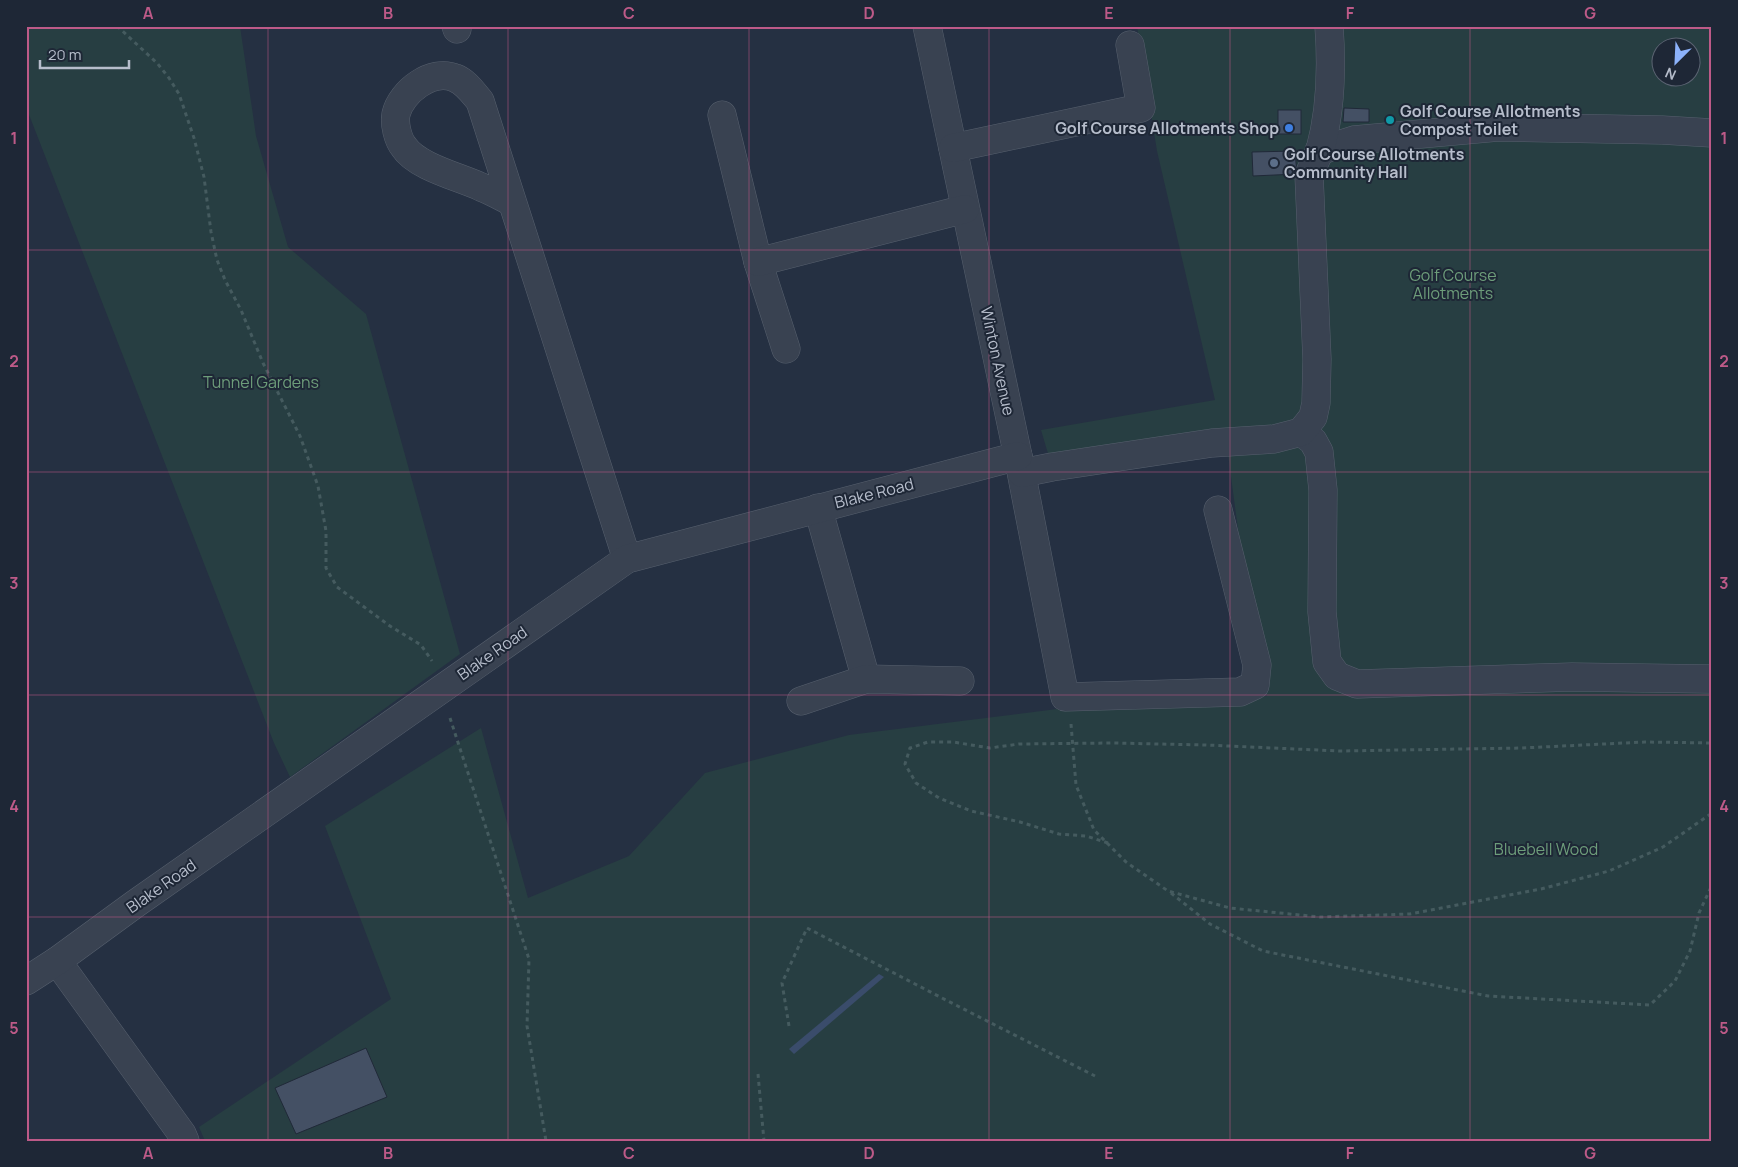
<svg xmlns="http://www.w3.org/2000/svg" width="1738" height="1167" font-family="Manrope,sans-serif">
  <rect width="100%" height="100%" fill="#253042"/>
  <g fill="#273e42" fill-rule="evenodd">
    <polygon points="26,26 240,26 256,136 288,247 366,314 460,654 290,777 274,743 26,107"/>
    <path d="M1137 26H1712V1141H205L199 1127 391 999 325 826 481 728 528 898 629 856 705 773 849 735 1057 709 1267 696 1265 667 1244 574 1228 454 1052 467 1041 430 1215 400 1157 151ZM1660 48H1690V78H1660Z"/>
  </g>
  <polygon fill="#3a4c6b" points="879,974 884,977 794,1054 789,1049"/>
  <g fill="#445064" stroke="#202938">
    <polygon points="1344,108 1369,109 1369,122 1343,122"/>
    <rect x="1278" y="110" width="23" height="24"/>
    <polygon points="1295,151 1297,174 1253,176 1252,152"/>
    <polygon points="366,1048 387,1097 296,1134 275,1088"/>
  </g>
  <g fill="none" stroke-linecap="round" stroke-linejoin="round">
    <g stroke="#57606e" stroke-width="29">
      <g id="minor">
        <polyline points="456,26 457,29"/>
        <polyline points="927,26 1018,456 1065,697 1240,692 1255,685 1257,665 1218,510"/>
        <polyline points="722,115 758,262 786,349"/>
        <polyline points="953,148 1141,108 1130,45"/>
        <polyline points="1319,151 1354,140 1498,127 1662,130 1712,133"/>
        <path d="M512 202C502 197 492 191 481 187 460 177 417 167 404 147 398 140 394 124 396 114 401 92 432 68 455 78 466 82 473 93 480 101L627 559"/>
        <polyline points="758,262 965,209"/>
        <polyline points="1301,432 1313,441 1319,452 1323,490 1322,612 1327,662 1337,676 1357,684 1572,677 1712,679"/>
        <path d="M1022 473 1052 467 1212 443 1274 439 1301 432 1313 417 1316 403 1317 359 1309 175C1312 167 1317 158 1320 150 1331 110 1332 67 1329 26"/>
        <polyline points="818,508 866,679"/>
        <polyline points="801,701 866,679 960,681"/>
        <polyline points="57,961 182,1134 185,1141"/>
        <polyline points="26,981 57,961 135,904 627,559 1018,456"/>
      </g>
    </g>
    <g stroke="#455b5f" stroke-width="3" stroke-dasharray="4 4" stroke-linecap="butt">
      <polyline points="117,26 157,63 169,78 179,94 194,138 204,177 211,232 217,260 225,280 241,310 263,363 300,436 318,486 326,531 326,568 337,587 390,626 421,645 432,661"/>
      <polyline points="450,718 529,959 527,1026 546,1141"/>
      <polyline points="1071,724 1076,785 1094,830 1126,862 1168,891 1230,908 1320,917 1410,914 1541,889 1609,871 1663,847 1712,813"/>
      <polyline points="1108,843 1086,836 1059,834 1020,822 971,811 939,798 916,783 905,764 910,748 928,742 953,742 990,748 1019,744 1113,743 1206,745 1340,751 1522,748 1645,742 1712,743"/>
      <polyline points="1171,893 1210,924 1263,951 1488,996 1650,1005 1675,981 1690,951 1699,913 1712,885"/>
      <polyline points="789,1026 782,983 807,928 942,998 1095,1076"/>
      <polyline points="758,1074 764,1141"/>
    </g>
    <use href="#minor" stroke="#394251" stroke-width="28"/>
  </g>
  <path fill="none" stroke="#bd5a88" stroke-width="1" stroke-opacity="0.55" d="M268 26V1141M508 26V1141M749 26V1141M989 26V1141M1230 26V1141M1470 26V1141M26 250H1712M26 472H1712M26 695H1712M26 917H1712"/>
  <circle fill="#0f9aa8" stroke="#1e2736" stroke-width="2" cx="1390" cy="120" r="5"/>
  <circle fill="#3f7fe0" stroke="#1e2736" stroke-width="2" cx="1289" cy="128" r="5"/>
  <circle fill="#5c6f8a" stroke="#1e2736" stroke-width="2" cx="1274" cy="163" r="5"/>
  <g text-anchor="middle" stroke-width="4" stroke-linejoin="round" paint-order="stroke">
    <g font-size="16" font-weight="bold" fill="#b6bdcb" stroke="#1e2736" text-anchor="start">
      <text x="1400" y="117">Golf Course Allotments<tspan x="1400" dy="18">Compost Toilet</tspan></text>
      <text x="1279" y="134" text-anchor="end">Golf Course Allotments Shop</text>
      <text x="1284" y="160">Golf Course Allotments<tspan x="1284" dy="18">Community Hall</tspan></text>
    </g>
    <g font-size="16" fill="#6d9d7a" stroke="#1e2736">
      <text x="1453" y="281">Golf Course<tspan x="1453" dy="18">Allotments</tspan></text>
      <text x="261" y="388">Tunnel Gardens</text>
      <text x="1546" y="855">Bluebell Wood</text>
    </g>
    <g font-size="16" fill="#b6bdcb" stroke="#1e2736">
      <text transform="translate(998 361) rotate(78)" y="6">Winton Avenue</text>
      <text transform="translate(874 493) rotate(-14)" y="6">Blake Road</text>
      <text transform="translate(492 653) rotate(-35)" y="6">Blake Road</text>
      <text transform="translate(161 886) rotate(-35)" y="6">Blake Road</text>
    </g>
  </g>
  <rect width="1738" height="1167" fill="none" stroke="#1e2736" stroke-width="55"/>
  <g transform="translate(1676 62) rotate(204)"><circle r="24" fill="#1e2736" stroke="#5b6372"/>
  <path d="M0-4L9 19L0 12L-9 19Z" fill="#8cb2fb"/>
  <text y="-8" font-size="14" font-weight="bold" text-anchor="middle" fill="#b6bdcb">N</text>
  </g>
  <path d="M40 60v8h89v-8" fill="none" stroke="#b6bdcb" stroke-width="2.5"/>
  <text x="48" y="60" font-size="15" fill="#b6bdcb" stroke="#1e2736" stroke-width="4" paint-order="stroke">20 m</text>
  <rect x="28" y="28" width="1682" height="1112" fill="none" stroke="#bd5a88" stroke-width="2"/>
  <g font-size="16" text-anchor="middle" font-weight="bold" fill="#bd5a88">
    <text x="148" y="19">A</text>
    <text x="388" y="19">B</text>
    <text x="629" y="19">C</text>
    <text x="869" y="19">D</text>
    <text x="1109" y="19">E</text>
    <text x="1350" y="19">F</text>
    <text x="1590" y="19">G</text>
    <text x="14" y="144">1</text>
    <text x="1724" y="144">1</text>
    <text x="14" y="367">2</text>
    <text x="1724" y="367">2</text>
    <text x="14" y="589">3</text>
    <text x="1724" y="589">3</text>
    <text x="14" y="812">4</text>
    <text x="1724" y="812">4</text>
    <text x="14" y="1034">5</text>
    <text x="1724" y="1034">5</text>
    <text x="148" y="1159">A</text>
    <text x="388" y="1159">B</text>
    <text x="629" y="1159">C</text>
    <text x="869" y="1159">D</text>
    <text x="1109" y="1159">E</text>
    <text x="1350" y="1159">F</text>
    <text x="1590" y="1159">G</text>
  </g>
</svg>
